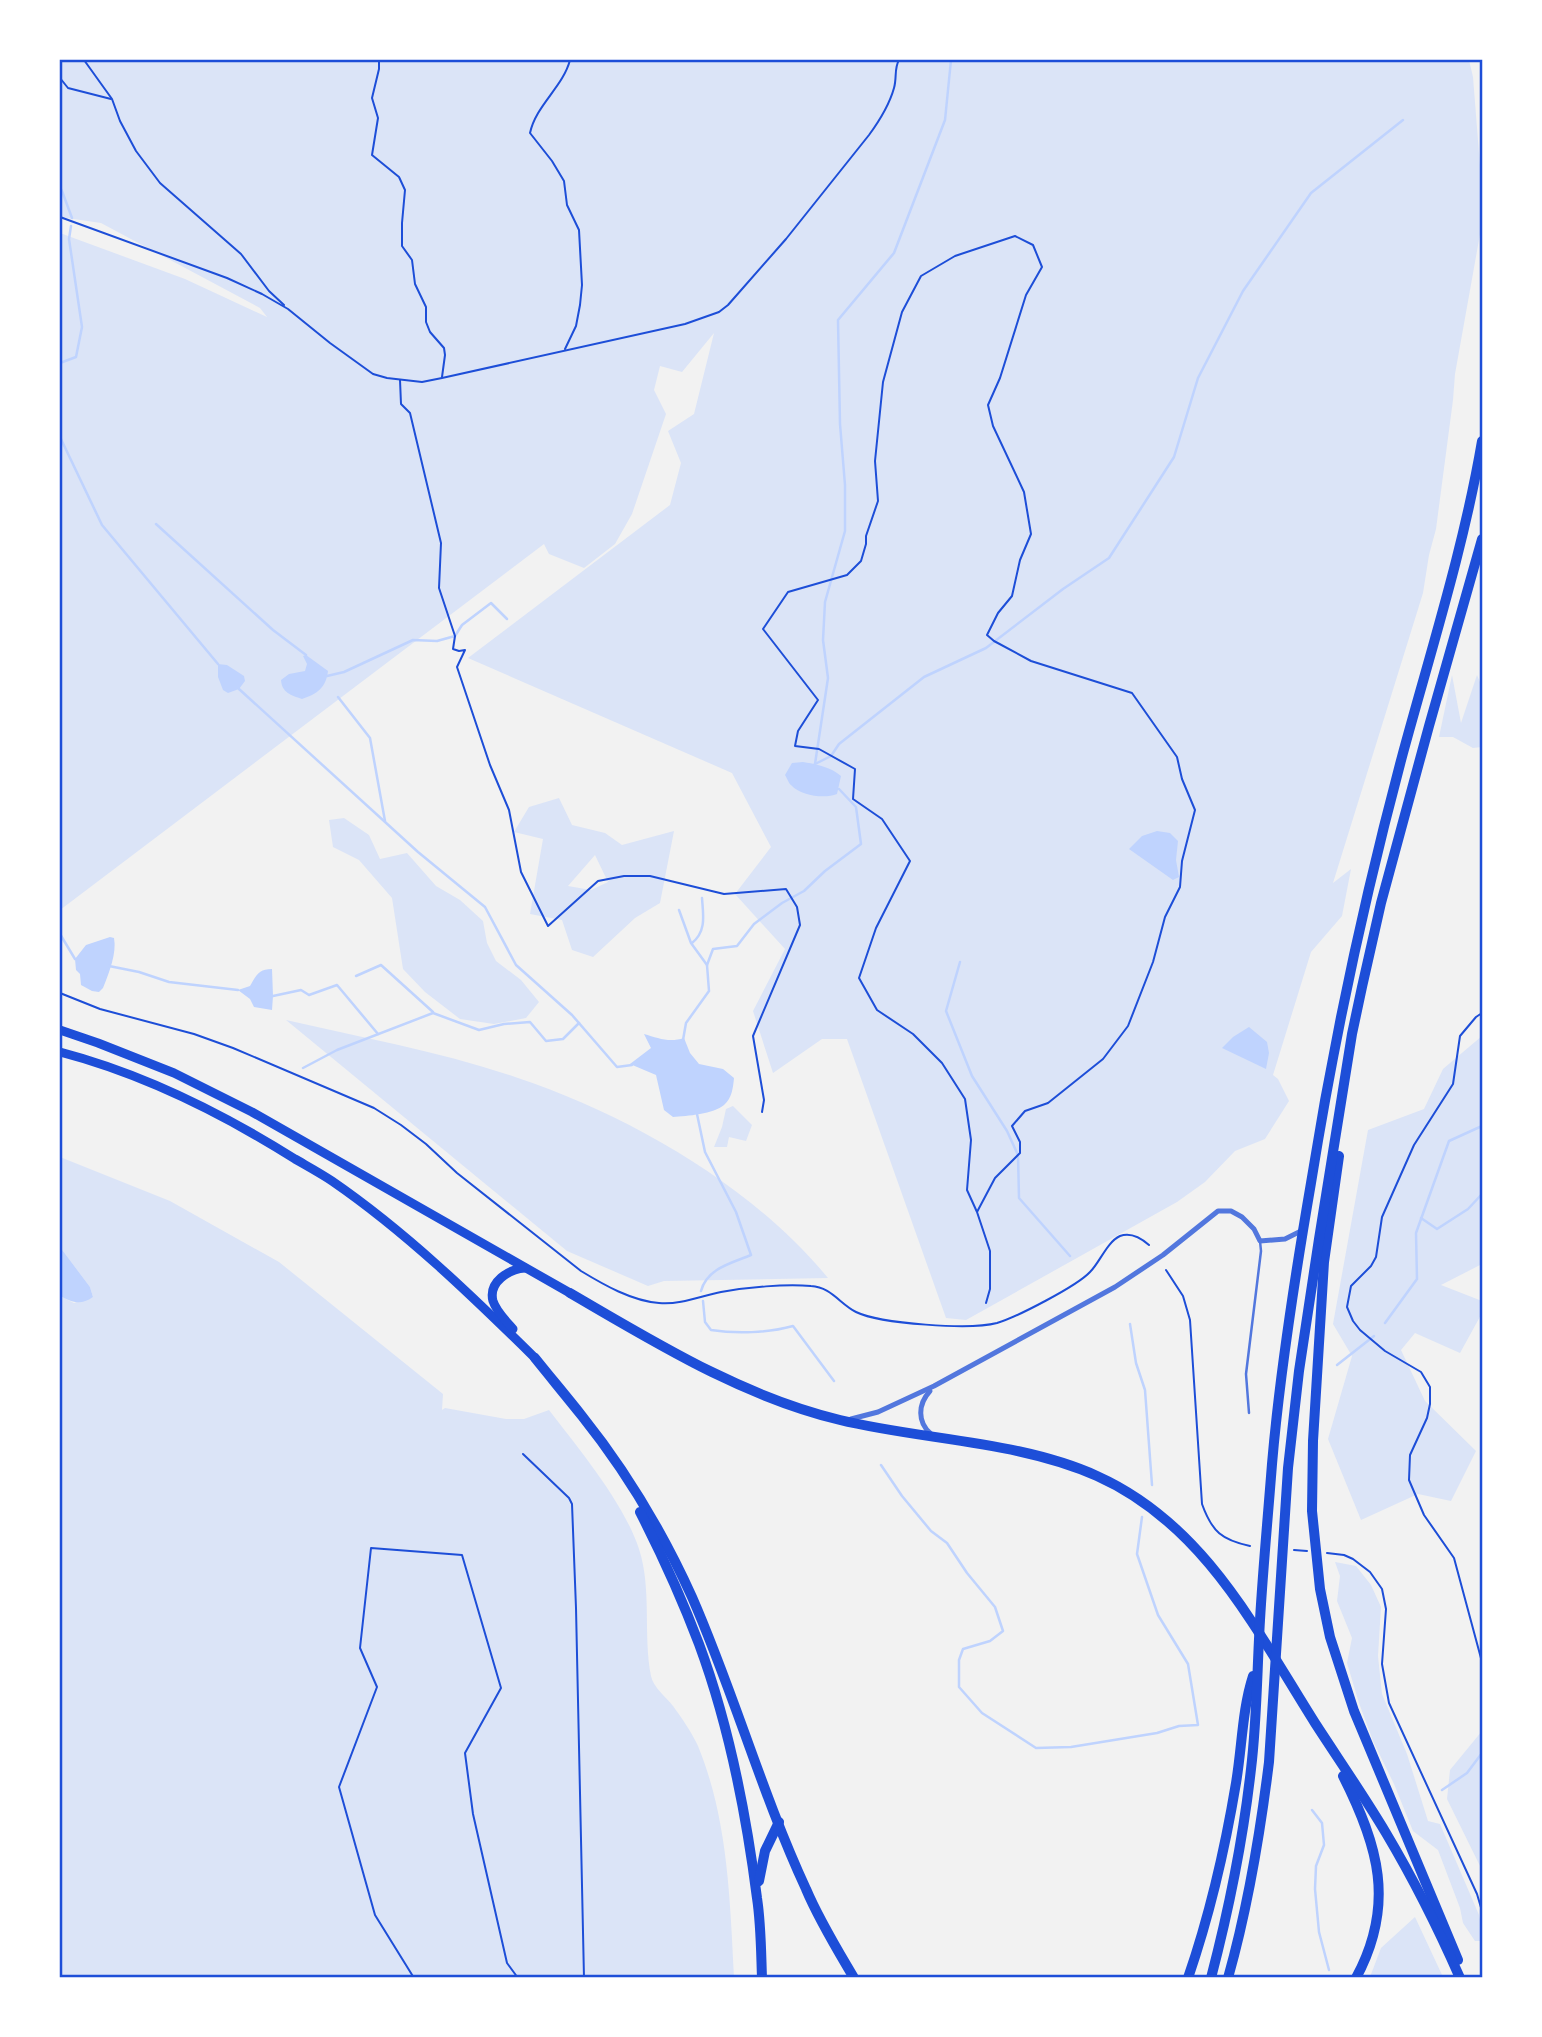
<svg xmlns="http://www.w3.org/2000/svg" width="1542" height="2037" font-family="'Libre Baskerville',serif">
  <rect width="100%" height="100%" fill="#f2f2f2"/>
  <g fill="#dbe4f7" fill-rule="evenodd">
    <polygon points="60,60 1469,60 1473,77 1482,191 1482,223 1455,374 1453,400 1436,529 1429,555 1423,593 1333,883 1351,869 1342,916 1311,952 1273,1075 1278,1079 1289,1101 1265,1139 1235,1151 1205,1182 1177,1202 966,1320 946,1318 847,1039 822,1039 773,1073 753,1011 785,949 735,894 771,847 732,773 468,658 670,505 681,463 668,431 694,414 714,333 682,372 660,366 654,390 666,414 632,514 615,544 584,568 549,554 544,544 60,910 60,233 185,279 267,317 260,308 101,223 60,217"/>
    <polygon points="1452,675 1461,723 1477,675 1482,687 1482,747 1473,748 1453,737 1439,737"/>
    <path d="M559 798 572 825 605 833 622 845 674 831 660 903 635 918 593 957 572 950 562 920 530 914 543 839 514 832 529 807ZM595 855 608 882 591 890 568 886Z"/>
    <polygon points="344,818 369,835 380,859 407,853 436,886 460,900 483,921 487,943 496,961 521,980 539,1002 526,1018 494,1024 460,1019 425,992 403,969 392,898 359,860 333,847 329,820"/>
    <path d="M286 1020C363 1038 443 1052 518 1078 631 1116 752 1186 828 1278L664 1281 648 1286 567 1251Z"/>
    <polygon points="1482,1036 1482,1264 1441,1285 1482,1301 1482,1313 1460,1353 1415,1333 1401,1350 1425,1401 1476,1451 1451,1501 1418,1494 1361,1520 1328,1439 1352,1356 1333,1324 1368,1130 1424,1109 1443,1069"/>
    <polygon points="733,1106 752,1125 746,1141 729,1137 727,1147 714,1147 722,1127 726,1109"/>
    <path d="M60 1157 170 1201 279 1262 443 1394 442 1410 445 1408 506 1419H524L549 1410C579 1449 624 1503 639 1549 652 1589 643 1635 651 1676 653 1687 666 1697 673 1706 682 1718 692 1733 698 1746 728 1819 730 1900 734 1977H60V1296L74 1303 93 1297 90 1287 60 1247Z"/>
    <polygon points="1335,1562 1356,1566 1371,1585 1381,1607 1378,1656 1382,1694 1407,1754 1428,1821 1440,1824 1479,1915 1482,1930 1482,1941 1475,1941 1463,1923 1460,1908 1438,1850 1413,1831 1394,1784 1373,1741 1359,1703 1347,1663 1352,1638 1337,1601 1340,1576"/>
    <polygon points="1482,1731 1482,1870 1447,1799 1450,1770"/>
    <polygon points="1415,1917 1443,1977 1370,1977 1381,1948"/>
  </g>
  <g fill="#bfd3fe">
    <path d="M306 655 328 671C326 688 317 694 302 699 291 695 282 693 281 680L289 674 305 671 307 664 303 656Z"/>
    <polygon points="218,664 227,665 244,676 245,681 239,689 228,693 223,690 218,677"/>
    <path d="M803 762C816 764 831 767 841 776L837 794C825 799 801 796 791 785 789 784 787 778 785 775L792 763Z"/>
    <polygon points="1157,831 1170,833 1178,841 1176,860 1179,877 1173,880 1129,849 1142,836"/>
    <path d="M110 937 114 938C117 953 109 973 103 988L99 992 92 991 81 985 80 974 76 970 75 959 86 945Z"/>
    <path d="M272 969 273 996 272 1010 254 1007 250 999 238 990 250 986C256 976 258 969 272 969Z"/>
    <polygon points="1249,1027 1267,1042 1269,1053 1266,1069 1222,1048 1233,1037"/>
    <path d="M644 1034C658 1038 669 1043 684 1038L690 1053 699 1064 723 1069 734 1078C733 1088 732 1098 724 1105 714 1114 687 1116 673 1117L664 1110 656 1075 630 1064 651 1048Z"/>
    <path d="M60 1247 90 1287 93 1297C80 1306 72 1302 60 1296Z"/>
  </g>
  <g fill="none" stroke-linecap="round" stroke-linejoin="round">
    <g stroke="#bfd3fe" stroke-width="2.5">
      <polyline points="60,188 62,191 72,218"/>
      <polyline points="60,363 76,357 82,327 69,239 71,226"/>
      <polyline points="60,437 102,525 218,664"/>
      <polyline points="156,524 273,630 306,655"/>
      <polyline points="327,676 344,672 413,640 437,641 455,636 462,625 491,603 507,619"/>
      <polyline points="239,689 418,852 485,907 516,965 572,1015 617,1067 632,1065"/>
      <polyline points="338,697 370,738 385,821"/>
      <polyline points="815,764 831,756 839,744 924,677 986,648 1063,589 1109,558 1174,457 1198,378 1243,291 1311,193 1403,120"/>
      <polyline points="815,764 828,678 823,640 825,602 845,531 845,485 840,424 838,320 894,253 945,120 951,60"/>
      <polyline points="679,910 691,943 707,965"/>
      <polyline points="60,934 75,959"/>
      <path d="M692 943C707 931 703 914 702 898"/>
      <polyline points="960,962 946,1011 972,1076 1007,1131 1018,1155 1019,1198 1070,1256"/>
      <polyline points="109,966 139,972 169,982 238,990"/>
      <polyline points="356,976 381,965 433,1012"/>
      <polyline points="273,996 301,990 309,995 337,985 378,1034"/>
      <polyline points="683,1040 686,1023 709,991 707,965 713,949 737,946 754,924 782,903 804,891 825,871 861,844 856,807 839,789"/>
      <polyline points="303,1068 337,1050 433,1013 479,1030 504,1024 530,1022 546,1041 563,1039 579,1023"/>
      <path d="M697 1114 705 1152 736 1212 751 1255C732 1263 707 1268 701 1291"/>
      <polyline points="1421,1218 1437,1229 1468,1209 1482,1194"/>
      <path d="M703 1301 705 1322 711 1330C736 1334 768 1333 793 1326L834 1381"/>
      <polyline points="1385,1323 1417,1279 1416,1233 1449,1141 1482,1126"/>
      <polyline points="1130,1324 1136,1363 1145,1390 1152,1485"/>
      <polyline points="1337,1365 1374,1336"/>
      <polyline points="881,1465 902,1496 931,1531 947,1543 967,1573 995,1607 1003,1631 990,1641 963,1649 959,1660 959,1687 982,1713 1036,1748 1071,1747 1157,1733 1179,1726 1198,1725 1188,1664 1158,1615 1137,1554 1142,1517"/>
      <polyline points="1442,1790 1467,1773 1482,1753"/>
      <polyline points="1312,1810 1322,1823 1324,1845 1316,1866 1315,1889 1319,1932 1329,1970"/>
    </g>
    <g stroke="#1d4ed8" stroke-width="2">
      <polyline points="84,60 112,99 120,121 136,151 160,183 241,254 269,291 284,305"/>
      <polyline points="379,60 379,69 372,98 378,118 372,155 399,177 405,190 402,223 402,246 412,260 415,284 426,307 426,322 430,332 444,348 445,355 442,377"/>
      <polyline points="60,78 68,88 111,99"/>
      <path d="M60 217 227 278 262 294 288 309 330 343 373 374 387 378 422 382 442 378 685 324 719 312 728 305 786 239 869 135C880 120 889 106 894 88 897 78 894 68 899 60"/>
      <path d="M565 349 576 326 580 305 582 285 579 230 567 205 564 181 552 161 530 133C536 105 563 87 570 60"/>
      <polyline points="400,380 401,404 410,413 441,543 439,588 455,636 453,649 459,651 465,650 457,667 490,765 509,810 521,872 548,926 598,881 624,876 650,876 724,894 786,889 797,907 800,925 753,1036 764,1100 762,1112"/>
      <path d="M60 993 100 1009 194 1034 233 1048 374 1108 401 1125 426 1144 457 1173 581 1271C604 1285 632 1301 659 1303 680 1305 701 1296 721 1292 748 1287 784 1284 811 1286 831 1287 840 1304 856 1312 881 1324 970 1330 997 1323 1017 1317 1077 1286 1090 1272 1100 1262 1107 1242 1120 1236 1131 1232 1141 1238 1149 1245"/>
      <polyline points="1482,1013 1476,1017 1460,1036 1453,1084 1414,1145 1382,1217 1376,1257 1371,1266 1351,1286 1347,1307 1353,1321 1360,1330 1385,1351 1421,1372 1430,1387 1430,1404 1427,1418 1410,1455 1409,1480 1424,1515 1454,1558 1482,1662"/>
      <polyline points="977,1212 995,1178 1020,1153 1020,1142 1012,1126 1025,1111 1048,1103 1103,1059 1128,1026 1153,962 1165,917 1180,887 1182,861 1195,810 1182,779 1177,757 1132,693 1031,661 994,641 987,635 998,613 1012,596 1020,560 1031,534 1024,492 993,426 988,405 1000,378 1026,295 1042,267 1033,245 1015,236 955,256 921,276 902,312 883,382 875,461 878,501 866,536 866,544 861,561 847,575 788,592 763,629 818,700 798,731 795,746 819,749 855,769 853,799 882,819 910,861 876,928 859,978 877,1010 913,1034 942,1063 965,1099 971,1140 967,1190 977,1212 990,1251 990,1289 986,1303"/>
      <path d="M1166 1270 1183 1296 1190 1320 1202 1504C1212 1532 1222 1540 1250 1546"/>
      <polyline points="523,1454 569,1498 572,1504 576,1608 584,1978"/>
      <polyline points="1294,1550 1307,1551"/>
      <polyline points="1327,1553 1344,1555 1353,1559 1370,1572 1382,1589 1386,1609 1382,1664 1389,1703 1477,1894 1482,1911"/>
      <polyline points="414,1978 375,1915 339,1787 377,1687 360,1648 371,1548 462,1555 501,1688 465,1753 473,1814 507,1963 518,1978"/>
    </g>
    <polyline stroke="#5277de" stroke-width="2.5" points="1249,1413 1246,1374 1261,1251 1260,1241"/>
    <g stroke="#5277de" stroke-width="5">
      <path d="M930 1391C918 1404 917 1422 931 1434"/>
      <polyline points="851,1419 878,1412 934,1386 1115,1287 1163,1255 1218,1211 1231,1211 1242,1217 1254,1229 1260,1241 1285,1239 1303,1230"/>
    </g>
    <g stroke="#1d4ed8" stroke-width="9">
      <polyline points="60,1030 98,1043 174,1073 252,1112 570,1293"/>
      <path d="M60 1052C144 1074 222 1113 295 1159 307 1166 320 1173 332 1181 406 1232 471 1295 535 1358"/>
      <path d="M513 1329C506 1321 496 1311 493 1301 488 1282 509 1269 525 1268"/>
    </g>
    <g stroke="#1d4ed8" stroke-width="10">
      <polyline points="1339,1156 1324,1262 1313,1441 1312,1511 1320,1589 1330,1637 1354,1711 1458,1960"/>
      <path d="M570 1293C656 1343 741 1396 840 1420 922 1440 1020 1441 1097 1476 1204 1524 1255 1628 1315 1723 1339 1760 1364 1796 1386 1833 1414 1880 1438 1928 1460 1978"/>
      <path d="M535 1358C551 1378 567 1397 582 1416 626 1471 663 1533 692 1597 734 1693 762 1794 806 1889 819 1920 837 1949 854 1978"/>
      <path d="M640 1512C662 1555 682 1599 699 1644 729 1725 746 1812 757 1898 761 1924 761 1951 762 1978"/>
      <path d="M1343 1776C1378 1845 1396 1904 1356 1978"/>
      <polyline points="759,1881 765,1851 779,1822"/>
      <path d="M1188 1978C1210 1914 1225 1849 1236 1783 1242 1748 1242 1710 1253 1676"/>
      <path d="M1211 1978C1229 1909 1243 1840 1251 1769 1257 1720 1257 1670 1260 1620 1263 1568 1268 1516 1272 1464 1280 1370 1295 1276 1311 1183 1334 1039 1365 895 1403 753 1431 650 1464 547 1482 441"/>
      <path d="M1228 1978C1248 1907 1260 1835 1269 1762L1288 1468 1299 1371 1319 1239 1352 1034 1362 987 1381 903 1429 726 1482 539"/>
    </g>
  </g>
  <rect width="1542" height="2037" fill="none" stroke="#ffffff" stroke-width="122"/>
  <rect x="61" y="61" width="1420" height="1915" fill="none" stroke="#1d4ed8" stroke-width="2.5"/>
</svg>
